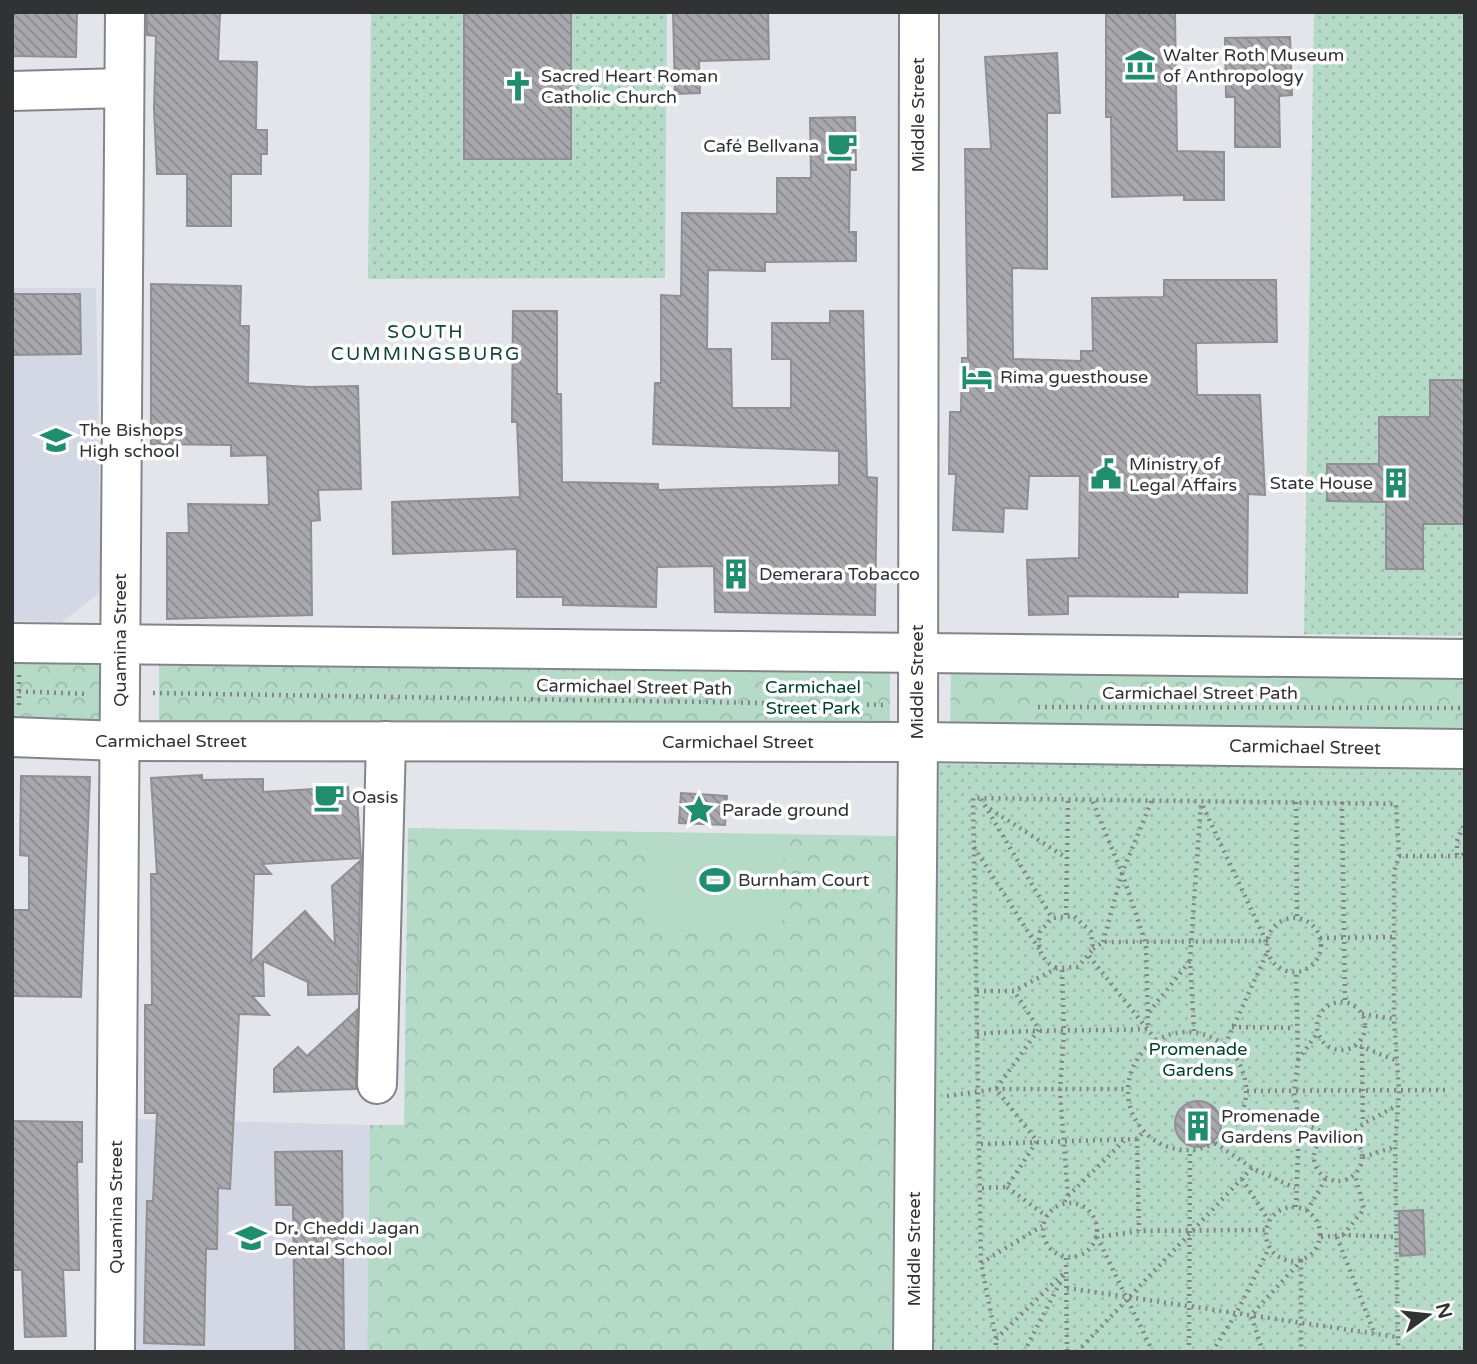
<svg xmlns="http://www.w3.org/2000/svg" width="1477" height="1364" font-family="'Varela Round',sans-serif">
  <defs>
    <pattern id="park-crowns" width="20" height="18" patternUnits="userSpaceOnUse" patternTransform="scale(1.75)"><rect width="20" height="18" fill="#b5dbc8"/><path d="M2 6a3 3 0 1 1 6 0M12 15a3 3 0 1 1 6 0" fill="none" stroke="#9cbcac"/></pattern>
    <pattern id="garden-dots" width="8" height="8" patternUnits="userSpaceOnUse" patternTransform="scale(1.75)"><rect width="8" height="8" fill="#b5dbc8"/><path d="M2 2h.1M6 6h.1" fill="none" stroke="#9cbcac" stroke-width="1.8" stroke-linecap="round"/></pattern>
    <pattern id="building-back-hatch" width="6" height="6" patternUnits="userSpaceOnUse" patternTransform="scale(1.75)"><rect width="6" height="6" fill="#a9a8ad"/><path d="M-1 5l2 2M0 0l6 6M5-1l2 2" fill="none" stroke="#8a898e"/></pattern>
  </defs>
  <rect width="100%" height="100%" fill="#e3e5eb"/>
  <g fill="#d3d8e4">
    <polygon points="12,288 96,288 101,592 62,622 12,621"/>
    <polygon points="134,1119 370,1125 367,1352 132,1352"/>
  </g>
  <g fill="url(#park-crowns)">
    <polygon points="12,656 106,657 105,731 12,730"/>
    <polygon points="159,658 890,665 890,731 159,724"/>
    <polygon points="951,669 1465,678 1465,732 950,723"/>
    <polygon points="408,828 900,836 893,1352 367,1352 370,1125 404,1125"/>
  </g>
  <g fill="url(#garden-dots)" fill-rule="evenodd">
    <path d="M371 12H667L665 278 368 279ZM464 13H571V159H465Z"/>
    <polygon points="1314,12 1465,12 1465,380 1430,417 1379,417 1379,464 1327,465 1327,501 1386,502 1386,568 1423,569 1423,524 1465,524 1465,636 1304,634"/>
    <polygon points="932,764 1465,767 1465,1352 930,1352"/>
  </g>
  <polygon fill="#b5dbc8" points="649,832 784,836 782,928 647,924"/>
  <g fill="url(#building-back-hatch)" stroke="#908f94" stroke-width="2">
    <polygon points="12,12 77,12 76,57 12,56"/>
    <polygon points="147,12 220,12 218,61 257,62 256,130 267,130 267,154 261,154 261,174 231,174 231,226 187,226 187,174 157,174 154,109 156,36 147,35"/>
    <polygon points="464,12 571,13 571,159 464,159"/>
    <polygon points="673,12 768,12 769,59 699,61 700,93 675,94"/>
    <polygon points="1106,12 1175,12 1177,151 1224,152 1224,200 1184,200 1184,195 1112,197 1111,117 1106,117"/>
    <polygon points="1290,37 1292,95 1279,96 1280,147 1235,147 1235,97 1226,97 1225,38"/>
    <polygon points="1057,53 1060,113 1047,113 1047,269 1012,268 1013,359 1081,361 1081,351 1093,351 1092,298 1164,297 1164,280 1276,280 1277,342 1196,343 1197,395 1260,395 1265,495 1248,494 1247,593 1178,592 1178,597 1068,596 1068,614 1029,615 1027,560 1079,558 1080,476 1029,476 1027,509 1004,508 1003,532 953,530 956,474 949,474 950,412 961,412 962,358 968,358 965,149 991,149 985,57"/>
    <polygon points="855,117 856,170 850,170 849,232 856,232 856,261 765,262 765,271 708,270 707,349 731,349 732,408 791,408 791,359 772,359 772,323 830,323 830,311 863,311 867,477 877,478 875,615 715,612 714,566 657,567 656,607 563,605 563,597 517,597 517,549 393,554 392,502 520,497 517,422 512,422 513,311 557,311 557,394 561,394 562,482 658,484 658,490 839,485 839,451 653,444 655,383 661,383 661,295 681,296 682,213 777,214 777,178 811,178 810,118"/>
    <polygon points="151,284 241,286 240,326 249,326 248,383 309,387 358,386 361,489 318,490 320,520 311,521 312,615 167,619 167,533 189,533 188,504 269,505 267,455 231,456 231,445 151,444"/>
    <polygon points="12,294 80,294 81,354 12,355"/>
    <polygon points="1430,380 1465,380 1465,524 1423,524 1423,569 1386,569 1386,502 1327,501 1327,464 1379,464 1379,417 1430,417"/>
    <polygon points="202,775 202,780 263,779 263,792 348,787 349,799 357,798 361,858 262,864 271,874 254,874 251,962 305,911 335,945 332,886 361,860 357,994 308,995 308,982 263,961 264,996 252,996 269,1015 239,1014 230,1189 218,1188 217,1249 206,1249 204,1345 144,1343 147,1201 153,1201 157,1113 145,1113 145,1005 152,1005 151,874 157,874 151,778"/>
    <polygon points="21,776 90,777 81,997 12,996 12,910 29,910 29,856 20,855"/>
    <polygon points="681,793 727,796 725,825 679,823"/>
    <polygon points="357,1010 356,1089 274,1092 274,1069 298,1047 307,1056"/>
    <circle cx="1198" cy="1124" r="23"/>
    <polygon points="12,1121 82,1122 82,1162 77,1162 79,1270 63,1270 66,1336 25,1337 22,1270 12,1270"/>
    <polygon points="342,1151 344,1352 295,1352 293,1205 276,1205 275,1152"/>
    <polygon points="1423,1210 1425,1254 1400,1256 1399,1211"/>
  </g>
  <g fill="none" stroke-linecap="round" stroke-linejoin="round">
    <g stroke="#83858b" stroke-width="42">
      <g id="minor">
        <polyline points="12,91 124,88"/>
        <polyline points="12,643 1465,659"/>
        <polyline points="12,737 120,741 918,742 1465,749"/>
        <polyline points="377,1084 386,741"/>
        <polyline points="115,1352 125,12"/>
        <polyline points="913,1352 918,742 919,12"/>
      </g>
    </g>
    <g stroke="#838588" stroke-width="4.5" stroke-dasharray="2 5" stroke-linecap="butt">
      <polyline points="12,691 88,694"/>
      <polyline points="153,693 886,705"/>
      <polyline points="19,705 19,675"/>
      <polyline points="1038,707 1465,708"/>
      <polyline points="981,799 1052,918"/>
      <polyline points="1296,802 1297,918"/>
      <polyline points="1342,802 1345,1002"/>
      <polyline points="990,809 1065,857"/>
      <polyline points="974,847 1039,949"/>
      <polyline points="1457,855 1457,841 1465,823"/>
      <polyline points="1399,856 1461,856 1465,853"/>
      <polyline points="1066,915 1068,800"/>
      <circle cx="1294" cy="945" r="27"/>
      <polyline points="1320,938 1396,937"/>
      <polyline points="1103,942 1122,873 1152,800"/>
      <polyline points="1093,949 1103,942 1266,941 1201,802"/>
      <polyline points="1089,956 1156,1040"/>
      <polyline points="1062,970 1064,1032 1060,1091 1068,1196 1063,1204"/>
      <path d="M977 991H1014L1057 968 1078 967 1093 949 1091 932 1074 916 1052 918 1040 932C1037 948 1041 961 1057 968"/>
      <circle cx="1341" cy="1026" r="24"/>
      <polyline points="1149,1012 1190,961"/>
      <polyline points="1362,1014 1394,1019"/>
      <polyline points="1232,1027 1295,1028"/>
      <polyline points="1194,1031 1190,960 1201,803"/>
      <circle cx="1187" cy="1091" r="59"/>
      <path d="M977 1034C1034 1029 1091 1031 1148 1029L1146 944 1122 873 1092 800"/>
      <polyline points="1225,1045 1267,953"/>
      <polyline points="1360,1046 1395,1060"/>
      <polyline points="1362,1047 1363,1124"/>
      <polyline points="1298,1060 1318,1032"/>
      <polyline points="1247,1091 1446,1090"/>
      <polyline points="947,1096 996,1089 1128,1089"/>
      <polyline points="1299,1121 1327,1134"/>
      <circle cx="1338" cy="1157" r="24"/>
      <polyline points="1351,1136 1363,1124 1396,1106"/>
      <polyline points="1137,1139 1139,1231"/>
      <polyline points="1215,1143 1252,1168 1295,1188"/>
      <polyline points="981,1144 1137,1139 1144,1131"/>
      <polyline points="1363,1157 1395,1147"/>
      <polyline points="1242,1179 1269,1221"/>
      <polyline points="1007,1187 1046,1216"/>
      <polyline points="982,1188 1007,1187 1037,1141 996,1089 1039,1029 1014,991"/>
      <polyline points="1068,1196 1124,1141"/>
      <circle cx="1070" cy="1230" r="27"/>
      <circle cx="1293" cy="1234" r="27"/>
      <polyline points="1296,1207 1299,1121 1294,1092 1298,1060 1296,973"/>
      <polyline points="1307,1211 1326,1178"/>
      <polyline points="1343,1235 1364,1209 1355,1175"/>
      <polyline points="1321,1237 1343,1235 1396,1237"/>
      <polyline points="1337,1237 1374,1332"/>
      <polyline points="1066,1258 1067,1352"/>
      <polyline points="981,1263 1042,1226"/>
      <polyline points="1067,1288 1397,1337"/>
      <polyline points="996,1339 1066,1271"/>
      <polyline points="996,1352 996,1339 981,1263 973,798 1396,804 1399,856 1394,872 1394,1019 1399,1091 1395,1147 1398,1352"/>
      <polyline points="1024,1352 1064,1275"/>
      <polyline points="1077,1352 1252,1168"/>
      <polyline points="1153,1352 1097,1237 1139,1231 1266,1230"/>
      <polyline points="1189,1352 1190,1150"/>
      <polyline points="1212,1352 1237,1312 1269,1248"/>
      <polyline points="1263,1352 1251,1315 1301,1261 1301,1352"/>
    </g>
    <use href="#minor" stroke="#fff" stroke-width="38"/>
  </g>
  <defs>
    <g id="museum-bare" transform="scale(2.415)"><path d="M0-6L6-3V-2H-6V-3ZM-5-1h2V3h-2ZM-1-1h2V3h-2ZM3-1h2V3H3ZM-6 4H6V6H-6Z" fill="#208e6e" stroke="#fff" stroke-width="2.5" paint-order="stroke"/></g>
    <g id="church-bare" transform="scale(2.415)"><path d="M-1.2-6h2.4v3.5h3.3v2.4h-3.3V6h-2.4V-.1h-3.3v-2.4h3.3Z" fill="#208e6e" stroke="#fff" stroke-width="2.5" paint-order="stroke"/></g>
    <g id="cafe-bare" transform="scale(2.415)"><path d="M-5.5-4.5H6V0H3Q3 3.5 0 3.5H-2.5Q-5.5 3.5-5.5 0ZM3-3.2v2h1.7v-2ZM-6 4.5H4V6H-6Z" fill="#208e6e" stroke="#fff" stroke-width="2.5" paint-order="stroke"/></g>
    <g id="hotel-bare" transform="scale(2.415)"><path d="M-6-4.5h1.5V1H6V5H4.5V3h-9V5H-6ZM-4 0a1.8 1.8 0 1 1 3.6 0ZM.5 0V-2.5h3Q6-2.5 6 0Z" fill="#208e6e" stroke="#fff" stroke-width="2.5" paint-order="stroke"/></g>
    <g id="school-bare" transform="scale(2.415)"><path d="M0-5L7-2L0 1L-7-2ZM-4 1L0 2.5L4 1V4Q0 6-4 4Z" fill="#208e6e" stroke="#fff" stroke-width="2.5" paint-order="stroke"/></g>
    <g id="civic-bare" transform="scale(2.415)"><path d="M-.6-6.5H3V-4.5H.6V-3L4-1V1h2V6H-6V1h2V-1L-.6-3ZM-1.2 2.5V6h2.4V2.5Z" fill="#208e6e" stroke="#fff" stroke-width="2.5" paint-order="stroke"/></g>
    <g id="building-bare" transform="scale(2.415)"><path d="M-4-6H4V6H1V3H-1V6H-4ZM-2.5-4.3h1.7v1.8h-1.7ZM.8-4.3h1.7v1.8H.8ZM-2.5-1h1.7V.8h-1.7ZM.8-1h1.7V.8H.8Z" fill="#208e6e" stroke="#fff" stroke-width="2.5" paint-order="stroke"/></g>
    <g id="sight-bare" transform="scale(2.415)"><path d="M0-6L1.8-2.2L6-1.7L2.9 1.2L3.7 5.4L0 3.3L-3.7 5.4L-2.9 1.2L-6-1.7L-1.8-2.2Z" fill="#208e6e" stroke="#fff" stroke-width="2.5" paint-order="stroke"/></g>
    <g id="stadium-bare" transform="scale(2.415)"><path d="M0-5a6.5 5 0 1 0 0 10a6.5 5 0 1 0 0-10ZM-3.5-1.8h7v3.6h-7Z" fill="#208e6e" stroke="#fff" stroke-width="2.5" paint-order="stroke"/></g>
  </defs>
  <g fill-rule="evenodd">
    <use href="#museum-bare" x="1140" y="65"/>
    <use href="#church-bare" x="518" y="86"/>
    <use href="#cafe-bare" x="842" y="146"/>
    <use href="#hotel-bare" x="977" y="377"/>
    <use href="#school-bare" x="56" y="440"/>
    <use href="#civic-bare" x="1106" y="474"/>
    <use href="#building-bare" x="1396" y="483"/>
    <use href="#building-bare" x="736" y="574"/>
    <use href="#cafe-bare" x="329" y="797"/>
    <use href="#sight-bare" x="699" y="810"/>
    <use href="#stadium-bare" x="715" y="880"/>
    <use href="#building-bare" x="1198" y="1126"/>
    <use href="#school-bare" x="251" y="1238"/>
  </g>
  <g text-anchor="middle" stroke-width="7" stroke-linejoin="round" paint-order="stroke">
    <g font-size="18" fill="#313234" stroke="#fff" text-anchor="start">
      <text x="1163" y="61">Walter Roth Museum<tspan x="1163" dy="21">of Anthropology</tspan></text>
      <text x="541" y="82">Sacred Heart Roman<tspan x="541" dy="21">Catholic Church</tspan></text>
      <text x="819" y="152" text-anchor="end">Café Bellvana</text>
      <text x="1000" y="383">Rima guesthouse</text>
      <text x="79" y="436">The Bishops<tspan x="79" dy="21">High school</tspan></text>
      <text x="1129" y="470">Ministry of<tspan x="1129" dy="21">Legal Affairs</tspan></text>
      <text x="1373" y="489" text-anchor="end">State House</text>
      <text x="759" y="580">Demerara Tobacco</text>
      <text x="352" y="803">Oasis</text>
      <text x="722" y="816">Parade ground</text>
      <text x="738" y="886">Burnham Court</text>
      <text x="1221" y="1122">Promenade<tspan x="1221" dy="21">Gardens Pavilion</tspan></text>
      <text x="274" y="1234">Dr. Cheddi Jagan<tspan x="274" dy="21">Dental School</tspan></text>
    </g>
    <g font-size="18" fill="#313234" stroke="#fff">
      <text transform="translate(918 115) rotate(-90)" y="6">Middle Street</text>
      <text transform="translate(120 640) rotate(-90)" y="6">Quamina Street</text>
      <text transform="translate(917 682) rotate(-90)" y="6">Middle Street</text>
      <text transform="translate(634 687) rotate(1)" y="6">Carmichael Street Path</text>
      <text x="1200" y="699">Carmichael Street Path</text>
      <text x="171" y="747">Carmichael Street</text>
      <text x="738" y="748">Carmichael Street</text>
      <text transform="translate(1305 747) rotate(1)" y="6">Carmichael Street</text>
      <text transform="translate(116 1207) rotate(-90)" y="6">Quamina Street</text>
      <text transform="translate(914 1249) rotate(-90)" y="6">Middle Street</text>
    </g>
    <g font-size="18" fill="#01422d" stroke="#fff">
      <text x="813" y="693">Carmichael<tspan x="813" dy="21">Street Park</tspan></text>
      <text x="1198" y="1055">Promenade<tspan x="1198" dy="21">Gardens</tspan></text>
    </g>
    <g font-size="19" letter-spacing="2" fill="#134535" stroke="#fff">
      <text x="426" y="338">SOUTH<tspan x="426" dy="22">CUMMINGSBURG</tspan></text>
    </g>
  </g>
  <rect width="1477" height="1364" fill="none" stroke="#313234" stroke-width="28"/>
  <g transform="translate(1428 1315) rotate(75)" stroke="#ffffff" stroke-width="5" paint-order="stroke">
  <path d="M0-5L12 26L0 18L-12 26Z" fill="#313234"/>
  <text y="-10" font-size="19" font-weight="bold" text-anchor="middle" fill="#313234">N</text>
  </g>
</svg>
